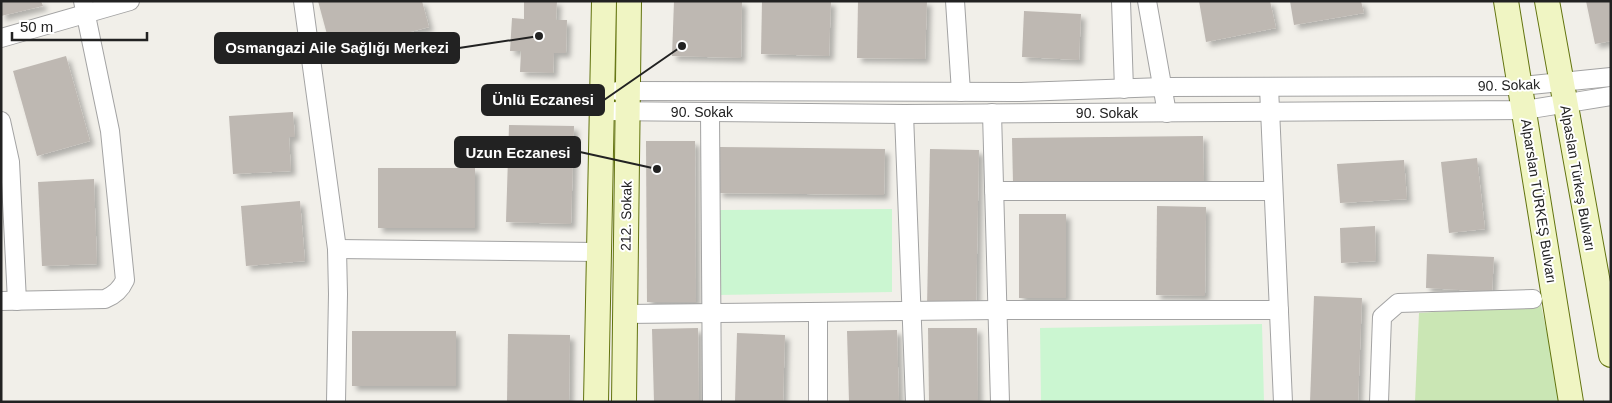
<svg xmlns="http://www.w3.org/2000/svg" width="1612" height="403" font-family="Arial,sans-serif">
  <defs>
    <filter id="shadow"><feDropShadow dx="4.5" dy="4.5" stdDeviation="2.5" flood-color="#0004"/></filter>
  </defs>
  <rect width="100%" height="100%" fill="#f1efe9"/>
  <polygon fill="#cae6b4" points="1541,305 1562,402 1415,402 1419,313"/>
  <g fill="#cbf6d1">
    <polygon points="892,209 892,292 717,295 719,210"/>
    <polygon points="1262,324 1264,402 1041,402 1040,328"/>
  </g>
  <g fill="#beb8b2" filter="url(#shadow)">
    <polygon points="1,1 41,1 43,6 1,16"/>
    <polygon points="318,1 422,1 429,27 332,53"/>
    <polygon points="524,1 557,1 556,20 567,20 566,53 554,53 553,73 520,72 521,51 510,51 512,18 524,19"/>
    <polygon points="674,1 742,1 741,58 672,56"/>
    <polygon points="762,1 831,1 829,56 761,54"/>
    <polygon points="858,1 927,1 925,59 857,58"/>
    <polygon points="1199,1 1270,1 1276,28 1206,42"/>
    <polygon points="1290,1 1361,1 1364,13 1294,25"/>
    <polygon points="1586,1 1611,1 1611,41 1595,44"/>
    <polygon points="1024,11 1081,14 1079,60 1022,57"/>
    <polygon points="66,56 90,141 37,156 13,71"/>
    <polygon points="293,112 295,137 289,137 291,171 233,174 229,116"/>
    <polygon points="509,125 574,126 571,224 506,222"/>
    <polygon points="1203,136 1204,183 1013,184 1012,138"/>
    <polygon points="646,141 695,141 696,302 647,302"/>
    <polygon points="719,147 885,149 884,195 718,193"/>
    <polygon points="930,149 979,150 976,309 927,308"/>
    <polygon points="1477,158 1485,229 1449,233 1441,162"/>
    <polygon points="1404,160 1407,199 1340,203 1337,164"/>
    <rect x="378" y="168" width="97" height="60"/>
    <polygon points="94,179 97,264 42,266 38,182"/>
    <polygon points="300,201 305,261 246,266 241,206"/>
    <polygon points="1157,206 1206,207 1205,296 1156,295"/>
    <rect x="1019" y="214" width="47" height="84"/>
    <polygon points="1375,226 1376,261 1341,263 1340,228"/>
    <polygon points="1427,254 1494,257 1492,292 1426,288"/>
    <polygon points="1314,296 1362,298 1358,402 1310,402"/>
    <polygon points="698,328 699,402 654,402 652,329"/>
    <polygon points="928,328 977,328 978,402 929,402"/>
    <polygon points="897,330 899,402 849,402 847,331"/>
    <rect x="352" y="331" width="104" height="55"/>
    <polygon points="737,333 785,335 783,402 735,402"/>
    <polygon points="508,334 570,335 569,402 507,402"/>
  </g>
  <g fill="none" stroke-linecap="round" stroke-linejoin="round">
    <g stroke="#a3a3a3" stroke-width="20">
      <g id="street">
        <polyline points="303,1 337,249 338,294 336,402"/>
        <polyline points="955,1 961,92"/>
        <polyline points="1121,1 1124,89"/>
        <polyline points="1147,1 1167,113"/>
        <polyline points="1,38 130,1"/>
        <polyline points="1269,87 1283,402"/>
        <polyline points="617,91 1021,92 1163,87 1521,86 1611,77"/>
        <polyline points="601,111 904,114 1525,110 1611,96"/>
        <polyline points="710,112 712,402"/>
        <polyline points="992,113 1000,402"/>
        <polyline points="904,114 915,402"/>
        <polyline points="1,121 10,162 17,301"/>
        <polyline points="994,191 1273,191"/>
        <polyline points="337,249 598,252"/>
        <path d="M1 301 105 299C115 295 121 289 125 280L110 131 83 1"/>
        <polyline points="818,312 818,402"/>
        <polyline points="625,314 998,310 1279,310"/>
        <polyline points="1379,402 1382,317 1398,303 1533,299"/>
      </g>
    </g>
    <g stroke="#62730e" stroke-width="26">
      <g id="secondary">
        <polyline points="1506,1 1571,402"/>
        <polyline points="1547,1 1611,355"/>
        <polyline points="596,402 604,1"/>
        <polyline points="624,402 629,1"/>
      </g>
    </g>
    <use href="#street" stroke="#fff" stroke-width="18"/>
    <use href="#secondary" stroke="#f0f5c3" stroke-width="24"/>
  </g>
  <g text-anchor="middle" stroke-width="4" stroke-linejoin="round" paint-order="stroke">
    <g font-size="14" fill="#222" stroke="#fff">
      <text transform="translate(1509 85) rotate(-2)" y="5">90. Sokak</text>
      <text x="702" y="117">90. Sokak</text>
      <text x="1107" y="118">90. Sokak</text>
      <text transform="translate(1578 178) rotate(80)" y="5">Alpaslan Türkeş Bulvarı</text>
      <text transform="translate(1539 201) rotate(81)" y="5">Alparslan TÜRKEŞ Bulvarı</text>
      <text transform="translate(626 216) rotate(-89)" y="5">212. Sokak</text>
    </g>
  </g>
  <path fill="none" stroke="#222" stroke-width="2" d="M539 36L459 48M682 46L604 100M657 169L580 152"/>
  <g fill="#222" stroke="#fff" stroke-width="2">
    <circle cx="539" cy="36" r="5"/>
    <circle cx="682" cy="46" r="5"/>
    <circle cx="657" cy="169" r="5"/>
  </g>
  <g fill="#222" stroke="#222" stroke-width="2">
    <rect x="215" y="33" width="244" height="30" rx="5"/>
    <rect x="482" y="85" width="122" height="30" rx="5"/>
    <rect x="455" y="137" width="125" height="30" rx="5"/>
  </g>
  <g font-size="15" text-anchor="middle" font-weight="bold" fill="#fff">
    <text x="337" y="53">Osmangazi Aile Sağlığı Merkezi</text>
    <text x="543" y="105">Ünlü Eczanesi</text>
    <text x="518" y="158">Uzun Eczanesi</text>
  </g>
  <rect width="1612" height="403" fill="none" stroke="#222222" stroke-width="5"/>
  <path d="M12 32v8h135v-8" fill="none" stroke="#222222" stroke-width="2.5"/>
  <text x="20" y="32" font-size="15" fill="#222222" stroke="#ffffff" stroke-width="4" paint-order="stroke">50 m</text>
</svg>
